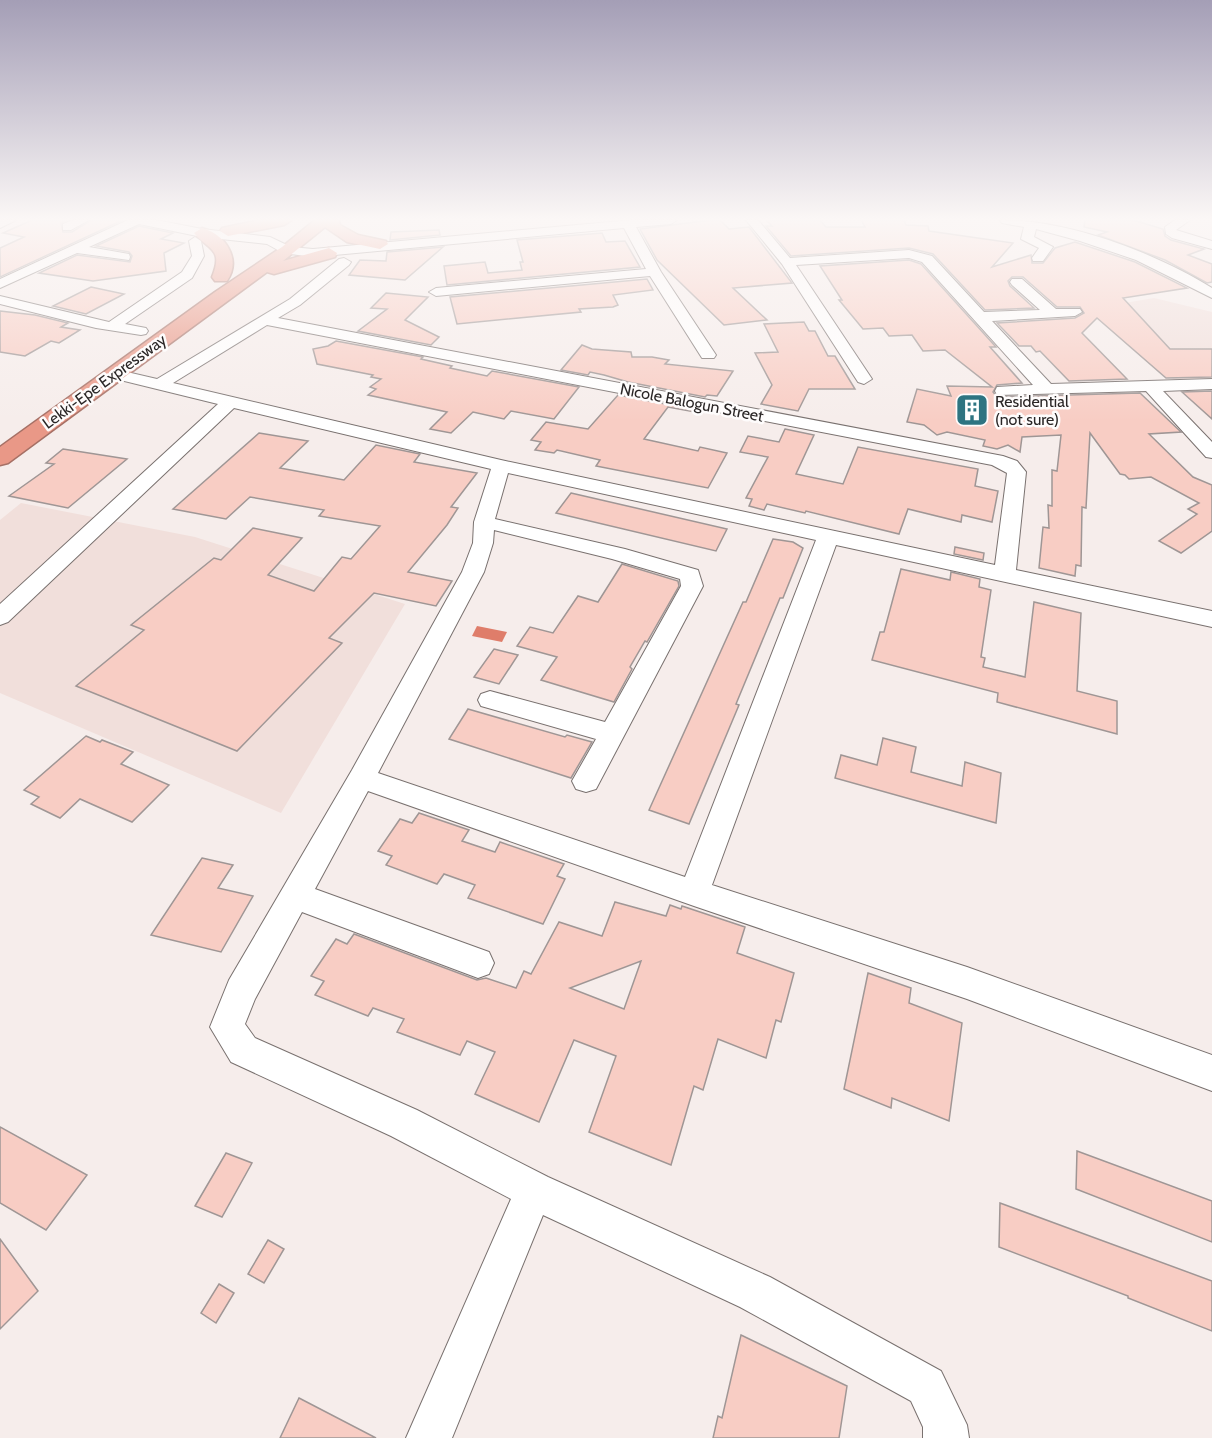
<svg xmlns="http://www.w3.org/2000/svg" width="1212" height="1438" font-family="Cabin,sans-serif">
  <rect width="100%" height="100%" fill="#f6edeb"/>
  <g fill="#f1dfdb">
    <polygon points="1154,298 1212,312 1212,378 1174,380 1107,306"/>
    <polygon points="21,503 195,537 405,604 281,813 0,693 0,520"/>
  </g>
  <polygon fill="#df7d6a" points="477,626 507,632 502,642 472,636"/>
  <g fill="#f8cdc4" stroke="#9f9695" stroke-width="1.5" fill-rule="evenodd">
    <polygon points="32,220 67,220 61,223 63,232 72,232 91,220 123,220 0,277 0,248 24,237 3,233"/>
    <polygon points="711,220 720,220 729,229 749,227 792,283 733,288 767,320 724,325 657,260 640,229"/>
    <polygon points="766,220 820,220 826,227 865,227 861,220 904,220 906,225 928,226 929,231 1013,243 992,267 1031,255 1032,263 1043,263 1055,248 1075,242 1135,262 1187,288 1123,298 1170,349 1212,349 1212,377 1166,378 1097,318 1082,333 1127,379 1069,381 1040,351 1036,352 1031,346 1019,346 997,323 1075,318 1084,313 1080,307 1057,307 1023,277 1012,277 1008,281 1010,286 1034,308 985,310 933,254 909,248 791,256 766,226 772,226"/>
    <polygon points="1085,220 1133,220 1163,229 1165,236 1171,240 1204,249 1188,255 1212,264 1212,282 1207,283 1165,260 1098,235 1107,232 1084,227"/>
    <polygon points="139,226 173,233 161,239 184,243 164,253 166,271 93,281 39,273 77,255 130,262 132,256 129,252 96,246"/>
    <polygon points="439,230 440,235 390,240 391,232"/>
    <polygon points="602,233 606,242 625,241 640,267 447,285 444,266 485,262 488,273 522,270 520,262 523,262 517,240"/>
    <polygon points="443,247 405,280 349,275 360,260 386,261 387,252"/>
    <polygon points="909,260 921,264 996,347 990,347 1022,383 997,385 993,392 997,397 1140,393 1181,432 1149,434 1193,477 1212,485 1212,531 1181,553 1159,541 1197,514 1188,509 1199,503 1151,477 1129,479 1125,475 1120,474 1090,433 1086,508 1082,507 1081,566 1076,565 1075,576 1039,568 1043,527 1049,528 1048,505 1052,506 1052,470 1057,471 1061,435 1022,437 1020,452 1008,445 997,449 983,446 985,440 947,432 937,435 924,425 907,422 917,389 951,396 947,386 992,387 945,350 923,351 912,335 889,336 883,328 863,329 839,300 842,300 820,266"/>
    <polygon points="647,279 653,290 613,295 618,305 613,307 579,309 581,312 457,324 450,297"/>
    <polygon points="91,287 124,294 86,314 53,306"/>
    <polygon points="386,293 428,297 405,320 439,337 431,345 358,331 387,309 371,308"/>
    <polygon points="0,311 35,315 68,323 61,327 80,330 59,343 51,341 25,356 0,352"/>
    <polygon points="804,322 809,331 815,331 828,356 835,356 855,389 809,389 798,411 761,404 772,385 755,353 778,352 764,324"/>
    <polygon points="336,341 423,357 421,359 452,366 450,368 487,376 492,371 579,387 554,419 511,411 504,419 473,412 451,433 430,429 447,412 368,395 376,389 370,387 381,379 371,377 373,375 317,364 313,349 328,346"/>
    <polygon points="582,345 592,349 631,352 632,357 652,357 669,360 665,364 733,371 717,396 707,395 705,397 628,382 604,375 590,372 588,375 561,370"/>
    <polygon points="1212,391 1212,419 1182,392"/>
    <polygon points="618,395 697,410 695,412 668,407 644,439 698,451 700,447 727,453 708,488 596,466 600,460 557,450 554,453 535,450 541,442 531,440 546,422 588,429"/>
    <polygon points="785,429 814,435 796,474 843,484 858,447 978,469 975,486 998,491 992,522 962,515 961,522 908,509 899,534 806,511 805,513 767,504 764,510 749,506 752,499 746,498 768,457 740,452 748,436 779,442"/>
    <polygon points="259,433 308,441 280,468 344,480 376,445 420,454 414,462 477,473 451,507 458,508 447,525 408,572 452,581 436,606 374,593 329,638 342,643 237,751 76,686 144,630 131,625 214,558 221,560 253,528 302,538 268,575 314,591 342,557 351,559 380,526 319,516 324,510 250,497 226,519 173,509"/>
    <polygon points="63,449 127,459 68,508 9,496 54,464 46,463"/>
    <polygon points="571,493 727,529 716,551 556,513"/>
    <polygon points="773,539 793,542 803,548 783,598 780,598 736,704 739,705 689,824 649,810 743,602 746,602"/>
    <polygon points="955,547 984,553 983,560 954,554"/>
    <polygon points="622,564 678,581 679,586 647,642 645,641 630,667 632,669 614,702 541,680 557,657 517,646 530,627 553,633 578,596 598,602"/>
    <polygon points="901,569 950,580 951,572 980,579 979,587 991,590 981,657 985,658 983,667 1025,677 1034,602 1081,613 1077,691 1117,701 1117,734 997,702 998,693 872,660 880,632 884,632"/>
    <polygon points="494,649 518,655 499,684 474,677"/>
    <polygon points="468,709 565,737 567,735 592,742 571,778 449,739"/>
    <polygon points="86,736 100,742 102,740 133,752 121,764 169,785 132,822 80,799 60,818 31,804 39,797 24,790"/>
    <polygon points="883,738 916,747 911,772 962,786 965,762 1001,773 996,823 835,778 841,755 877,765"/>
    <polygon points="419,813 469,830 462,841 495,852 500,842 564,864 557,876 565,879 543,924 468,898 475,885 444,874 437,884 386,865 392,856 378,851 400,819 412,823"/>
    <polygon points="202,858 233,865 218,888 253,896 221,952 151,935"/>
    <path d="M615 902 666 916 670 905 681 909 682 906 745 927 737 953 794 973 781 1022 776 1020 766 1058 718 1039 703 1090 694 1086 671 1165 589 1132 616 1056 574 1040 539 1122 475 1094 495 1052 467 1041 460 1055 397 1032 404 1019 373 1008 368 1016 315 995 324 981 311 976 336 939 347 944 354 934 477 980 486 978 516 988 524 971 531 974 559 922 602 936ZM641 961 624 1009 570 988Z"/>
    <polygon points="868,973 911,988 909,1003 962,1023 949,1121 892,1098 891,1108 844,1089"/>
    <polygon points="0,1127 87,1175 46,1230 0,1203"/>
    <polygon points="1077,1151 1212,1201 1212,1242 1076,1189"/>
    <polygon points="226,1153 252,1163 222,1217 195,1206"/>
    <polygon points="1000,1203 1212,1281 1212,1331 1128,1298 1128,1296 999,1247"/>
    <polygon points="0,1239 38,1291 0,1329"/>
    <polygon points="268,1240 284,1249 264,1283 248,1274"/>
    <polygon points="219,1284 234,1293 216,1323 201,1313"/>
    <polygon points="741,1335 847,1386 839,1438 713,1438 718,1416 722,1418"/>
    <polygon points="299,1398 376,1438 280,1438"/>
  </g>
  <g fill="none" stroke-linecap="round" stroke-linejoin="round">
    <g stroke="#79716f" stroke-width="2">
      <g id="minor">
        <polygon points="0,220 16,220 0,228"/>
        <polygon points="73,220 89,220 71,230 63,230 63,224"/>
        <polygon points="128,220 156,220 202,229 270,237 291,247 313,249 632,220 677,220 671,224 636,227 661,272 716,355 714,358 702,358 650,276 436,296 429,292 436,288 646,269 624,228 313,257 283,253 267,244 202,237 139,224 89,247 129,254 130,257 129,260 77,253 0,288 0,279"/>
        <polygon points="746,220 758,220 790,258 909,250 932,256 984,312 1040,310 1012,285 1010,282 1012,279 1022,279 1056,309 1080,309 1082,312 1075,316 992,321 1051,384 1212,379 1212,389 1163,391 1212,442 1212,458 1206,457 1146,391 997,395 995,391 997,387 1033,385 922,262 909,258 796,265 872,379 864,384 858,382 782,264"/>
        <path d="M1000 220C1068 220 1154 252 1212 288V298L1136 260 1080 241 1036 229 1034 237 1053 247 1043 261H1033L1032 258 1039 248 1021 239 1024 227 1002 223Z"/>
        <polygon points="1175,220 1190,220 1176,230 1212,241 1212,249 1172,238 1166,234 1165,227"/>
        <polygon points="195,237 201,241 204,256 192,278 125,324 146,328 148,331 146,334 141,335 96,328 0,304 0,296 109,322 182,272 192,256 189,241"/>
        <path d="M344 258 351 262 349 265 300 305 278 318 1003 456 1017 461 1026 472 1016 570 1212 611V627L836 545 712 885 967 967 1212 1055V1091L967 999 694 906 368 791 315 889 489 952 494 963 489 974 478 978 302 912 255 999 245 1024 255 1038 417 1110 548 1177 770 1277 941 1371 967 1425 969 1438H923V1427L911 1401 740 1307 543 1215 452 1438H406L511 1199 391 1136 231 1062 210 1027 229 980 352 770 462 572 473 543 474 522 491 469 234 408 8 622 0 625V604L218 404 108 377 106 374 108 371 114 369 157 379 290 299 339 259ZM267 325 992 465 1007 473 995 565 501 460 173 383ZM508 473 816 540 685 877 378 773 484 572 493 543 494 530 612 559 680 579 681 586 605 722 490 691 481 694 478 700 481 706 596 739 572 781 576 789 586 792 596 789 703 586 698 570 625 549 495 519Z"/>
      </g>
    </g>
    <g stroke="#a67065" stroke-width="3">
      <g id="highway">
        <polygon points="260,220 292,220 284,225 228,236 220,231 222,228"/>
        <polygon points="315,220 339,220 340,225 358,235 386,241 388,244 380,249 347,242 325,227 283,261 329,248 337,253 335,257 274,274 267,272 8,463 0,465 0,447 215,292 282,247"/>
        <path d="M202 228C225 234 242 259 227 281H215L212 277C224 248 208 250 194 233Z"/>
      </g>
    </g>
    <use href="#minor" fill="#fff" fill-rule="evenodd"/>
    <use href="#highway" fill="#e99887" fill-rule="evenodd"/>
  </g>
  <linearGradient id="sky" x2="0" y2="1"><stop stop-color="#a49eb6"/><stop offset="0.52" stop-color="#fbf7f6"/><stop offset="1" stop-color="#fbf7f6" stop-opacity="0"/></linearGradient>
  <rect width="1212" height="421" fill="url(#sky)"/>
  <defs>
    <g id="building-square" transform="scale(1.725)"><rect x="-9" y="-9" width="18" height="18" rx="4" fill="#2e7481" stroke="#fefcfc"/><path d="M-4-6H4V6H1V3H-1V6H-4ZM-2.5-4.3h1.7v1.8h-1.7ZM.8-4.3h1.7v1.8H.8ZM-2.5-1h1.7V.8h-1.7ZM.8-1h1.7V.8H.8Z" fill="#fff"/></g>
  </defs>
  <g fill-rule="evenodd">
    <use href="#building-square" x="972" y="410"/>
  </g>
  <g text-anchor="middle" stroke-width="5" stroke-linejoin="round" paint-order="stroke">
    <g font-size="16" fill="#2a2626" stroke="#fefcfc">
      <text transform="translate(104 381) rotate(-36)" y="6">Lekki-Epe Expressway</text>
      <text transform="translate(692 402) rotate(11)" y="6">Nicole Balogun Street</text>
    </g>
    <g font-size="16" fill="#2a2626" stroke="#fefcfc" text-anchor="start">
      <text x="995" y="407">Residential<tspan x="995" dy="18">(not sure)</tspan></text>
    </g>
  </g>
</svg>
